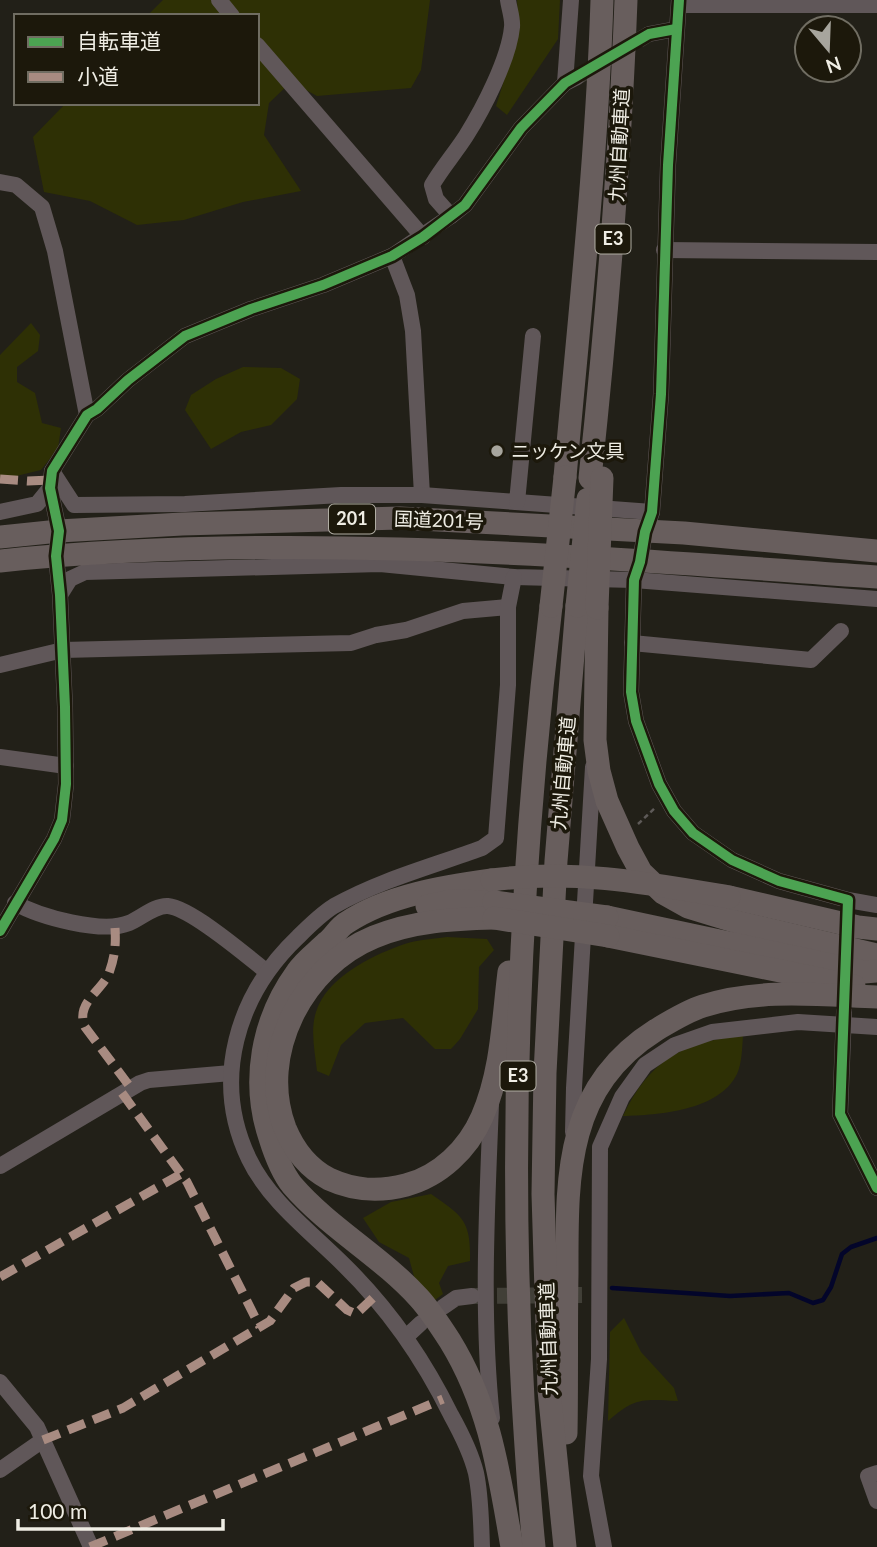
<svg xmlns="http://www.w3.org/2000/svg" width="877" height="1547" font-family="Lato,'Noto Sans JP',sans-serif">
  <rect width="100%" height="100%" fill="#222018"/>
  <g fill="#2e3005">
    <polygon points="163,0 430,0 421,70 411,88 317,96 291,82 269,103 264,135 301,191 243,202 184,220 137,225 90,201 44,192 33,137 66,103 257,103 257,16 147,16"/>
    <polygon points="517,0 560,0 558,39 507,115 496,106 519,33"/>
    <polygon points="31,323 40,335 38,351 17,367 17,382 35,393 42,423 61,428 58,448 41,470 12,477 0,477 0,355"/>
    <polygon points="243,367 281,368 300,379 297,399 271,425 241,432 211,449 185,410 191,395 216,379"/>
    <path d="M447 937 487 939 494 950 479 967 478 1009 460 1039 451 1049H435L403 1018 365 1023 341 1045 329 1076 317 1071C315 1052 310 1030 316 1012 326 979 369 957 399 946 414 940 431 939 447 937Z"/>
    <path d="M743 1036C742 1049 742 1063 737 1074 719 1111 658 1115 623 1116 649 1061 683 1041 743 1036Z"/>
    <path d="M431 1194C463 1216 471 1221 470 1261L448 1266 439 1283 443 1294 435 1300 415 1280 409 1258 379 1242 363 1218 391 1202Z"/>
    <path d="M624 1318 641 1352 674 1388 678 1401C643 1399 635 1397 608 1421L610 1332Z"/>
  </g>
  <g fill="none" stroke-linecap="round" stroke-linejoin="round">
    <polyline stroke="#03052a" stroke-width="4.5" points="612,1288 730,1296 789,1293 813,1303 823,1300 831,1287 842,1254 851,1247 877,1238"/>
    <g stroke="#413f37" stroke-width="16" stroke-dasharray="16 8" stroke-linecap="butt">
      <polyline points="577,77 649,34"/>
      <polyline points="473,1296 582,1295"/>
    </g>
    <polyline stroke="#5e5a58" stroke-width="2.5" stroke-dasharray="5 3.5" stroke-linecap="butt" points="638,824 656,807"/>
    <g stroke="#605759" stroke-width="16">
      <polyline points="219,0 232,16"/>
      <polyline points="679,0 668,165 661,394 652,512 645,532 640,562 634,580 631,692 636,721 659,784 674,811 693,833 732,860 779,881 848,900 877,905"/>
      <polyline points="679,5 877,5"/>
      <polyline points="649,34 676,29"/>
      <polyline points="257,45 423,237"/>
      <polyline points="565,83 571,0"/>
      <polyline points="0,182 16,185 42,207 55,251 87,415"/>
      <path d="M451 216 436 199 432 185C442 168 455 153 466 136 483 109 509 59 512 27 513 19 509 8 508 0"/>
      <polyline points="664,250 877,252"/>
      <polyline points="392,256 407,295 413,331 422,495"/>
      <polyline points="52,471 74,505 185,504 341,495 422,495 652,512"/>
      <polyline points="517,502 533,336"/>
      <polyline points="0,512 37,504 50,488"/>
      <polyline points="60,595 70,579 85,572 380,564 514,577 634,580 877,599"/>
      <polyline points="632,643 811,660 841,631"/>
      <polyline points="0,665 63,650 351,643 376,635 406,630 463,611 508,607"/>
      <polyline points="0,757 66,766"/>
      <path d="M15 903C40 917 102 934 129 923 141 918 155 905 168 906 191 908 247 956 267 972"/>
      <polyline points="0,931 54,839 62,820 66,784 65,707 60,595 56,556 59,531 50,488 52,471 87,415 97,409 128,380 185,336 251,309 323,285 392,256 451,216 465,205 521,128 565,83 577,77"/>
      <polyline points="844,1012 840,1114 877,1188"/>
      <path d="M491 1104C487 1208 481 1314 492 1418"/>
      <polyline points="573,1132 574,1088 593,767"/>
      <polyline points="0,1166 140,1083 149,1080 231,1073"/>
      <polyline points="443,1307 456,1298 472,1296"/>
      <polyline points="407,1336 421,1323"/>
      <polyline points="0,1382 37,1427 91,1547"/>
      <polyline points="0,1470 43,1440"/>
      <polyline points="877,1473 868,1476 877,1501"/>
      <path d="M482 1547C481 1522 481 1497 476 1473 471 1453 461 1433 451 1415 423 1358 389 1309 344 1265 311 1232 269 1201 249 1159 211 1080 237 995 298 937 309 926 321 914 334 906 380 880 433 866 482 848L496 838 508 685V607L514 577"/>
      <polyline points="604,1547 591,1476 599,1359 600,1147 622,1097 645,1065 675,1045 712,1032 798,1022 877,1027"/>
    </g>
    <g stroke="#685e5d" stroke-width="23">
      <path d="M565 477C579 318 597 159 602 0"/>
      <path d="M590 478C607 319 620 160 626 0"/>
      <polyline points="0,537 59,531 182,524 400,518 684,533 877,551"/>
      <path d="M0 561C289 531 588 557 877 577"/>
      <polyline points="597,608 595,740 599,771 607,801 628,848 641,872 663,893 688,907 737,922 877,955"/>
      <path d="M492 880C443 887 388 895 346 923 338 928 334 937 327 942 317 952 305 960 297 972 262 1020 251 1082 270 1138 275 1154 281 1171 292 1185 329 1228 381 1256 419 1298 430 1310 441 1327 450 1341 490 1406 499 1473 512 1547"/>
      <polyline points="729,897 858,927 877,929"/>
      <polyline points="427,906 451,901 494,902"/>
      <polyline points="607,917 864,972 877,971"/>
      <path d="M494 918C453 919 413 921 374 937 303 966 257 1054 285 1128 294 1150 308 1168 329 1179 355 1191 379 1192 406 1185 440 1176 468 1149 482 1117 502 1071 503 1020 509 972"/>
      <polyline points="608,936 854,986"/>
      <path d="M566 1433C567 1380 566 1327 567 1274 567 1177 564 1088 656 1030 671 1021 687 1011 703 1006 759 988 820 995 877 997"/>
      <path d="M534 1547C529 1498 526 1448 523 1399 508 1135 520 868 551 606"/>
      <polyline points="565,1547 549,1390 543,1194 545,1073 556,861 577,606"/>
    </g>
    <g stroke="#685e5d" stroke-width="23">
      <polyline points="551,606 565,477"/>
      <polyline points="577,606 588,499"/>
      <polyline points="597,608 602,478"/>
      <path d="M492 880C574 869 648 883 729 897"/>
      <polyline points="494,902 607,917"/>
      <polyline points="494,918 608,936"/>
    </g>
    <g stroke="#a88b81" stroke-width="9" stroke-dasharray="18 9" stroke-linecap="butt">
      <polyline points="0,479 28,481 51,480"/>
      <path d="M115 928C116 944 115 957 109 973 101 992 75 1003 85 1027L131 1088"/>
      <polyline points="122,1093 187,1182 260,1327"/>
      <polyline points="0,1277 181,1174"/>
      <polyline points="43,1440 123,1408 270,1321 294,1288 306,1282 317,1282 347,1310 356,1314 374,1297"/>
      <polyline points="90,1547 443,1399"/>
    </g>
    <g stroke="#1c180b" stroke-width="15">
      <g id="cycleway">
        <polyline points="679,0 668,165 661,394 652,512 645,532 640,562 634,580 631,692 636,721 659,784 674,811 693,833 732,860 779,881 848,900 840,1114 877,1188"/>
        <polyline points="0,931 54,839 62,820 66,784 65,707 60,595 56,556 59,531 50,488 52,471 87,415 97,409 128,380 185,336 251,309 323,285 392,256 423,237 465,205 521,128 565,83 649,34 676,29"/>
      </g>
    </g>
    <use href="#cycleway" stroke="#4ca352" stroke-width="10"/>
  </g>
  <circle fill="#a7a59d" stroke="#1c180b" stroke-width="2.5" cx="497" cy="451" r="7"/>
  <g text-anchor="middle" stroke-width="7" stroke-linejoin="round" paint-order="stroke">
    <g fill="#1c180b" stroke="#b0ada3" stroke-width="2">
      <rect x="595.5" y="224.5" width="35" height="29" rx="5"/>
      <rect x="329" y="504.5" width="46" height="29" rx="5"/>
      <rect x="500.5" y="1061.5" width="35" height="29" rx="5"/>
    </g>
    <g font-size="18" font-weight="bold" fill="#efede4">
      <text x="613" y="245">E3</text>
      <text x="352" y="525">201</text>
      <text x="518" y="1082">E3</text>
    </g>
    <g font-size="19" fill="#efede4" stroke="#1c180b">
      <text transform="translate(619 145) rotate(-87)" y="7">九州自動車道</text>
      <text transform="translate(439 520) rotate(2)" y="7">国道201号</text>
      <text transform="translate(563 773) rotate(-85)" y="7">九州自動車道</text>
      <text transform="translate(548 1339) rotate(-92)" y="7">九州自動車道</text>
    </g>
    <g font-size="19" fill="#efede4" stroke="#1c180b" text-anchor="start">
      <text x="511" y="458">ニッケン文具</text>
    </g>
  </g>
  <rect x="14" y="14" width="245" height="91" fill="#1c180b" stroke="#706d62" stroke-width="2"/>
  <rect x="28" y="37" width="35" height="10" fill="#4ca352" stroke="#706d62" stroke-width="2"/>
  <text x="77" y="49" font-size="21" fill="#efede4">自転車道</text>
  <rect x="28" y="72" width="35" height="10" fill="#a88b81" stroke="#706d62" stroke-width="2"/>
  <text x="77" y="84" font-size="21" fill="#efede4">小道</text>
  <g transform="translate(828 49) rotate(161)"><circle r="33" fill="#1c180b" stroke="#706d62" stroke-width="2"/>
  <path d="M0-5L12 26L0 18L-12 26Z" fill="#a7a59d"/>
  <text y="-10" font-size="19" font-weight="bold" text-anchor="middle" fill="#efede4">N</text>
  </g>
  <path d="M18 1519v10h205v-10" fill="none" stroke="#efede4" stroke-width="3.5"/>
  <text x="28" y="1519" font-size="21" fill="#efede4" stroke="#1c180b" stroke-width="5" paint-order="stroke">100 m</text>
</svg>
